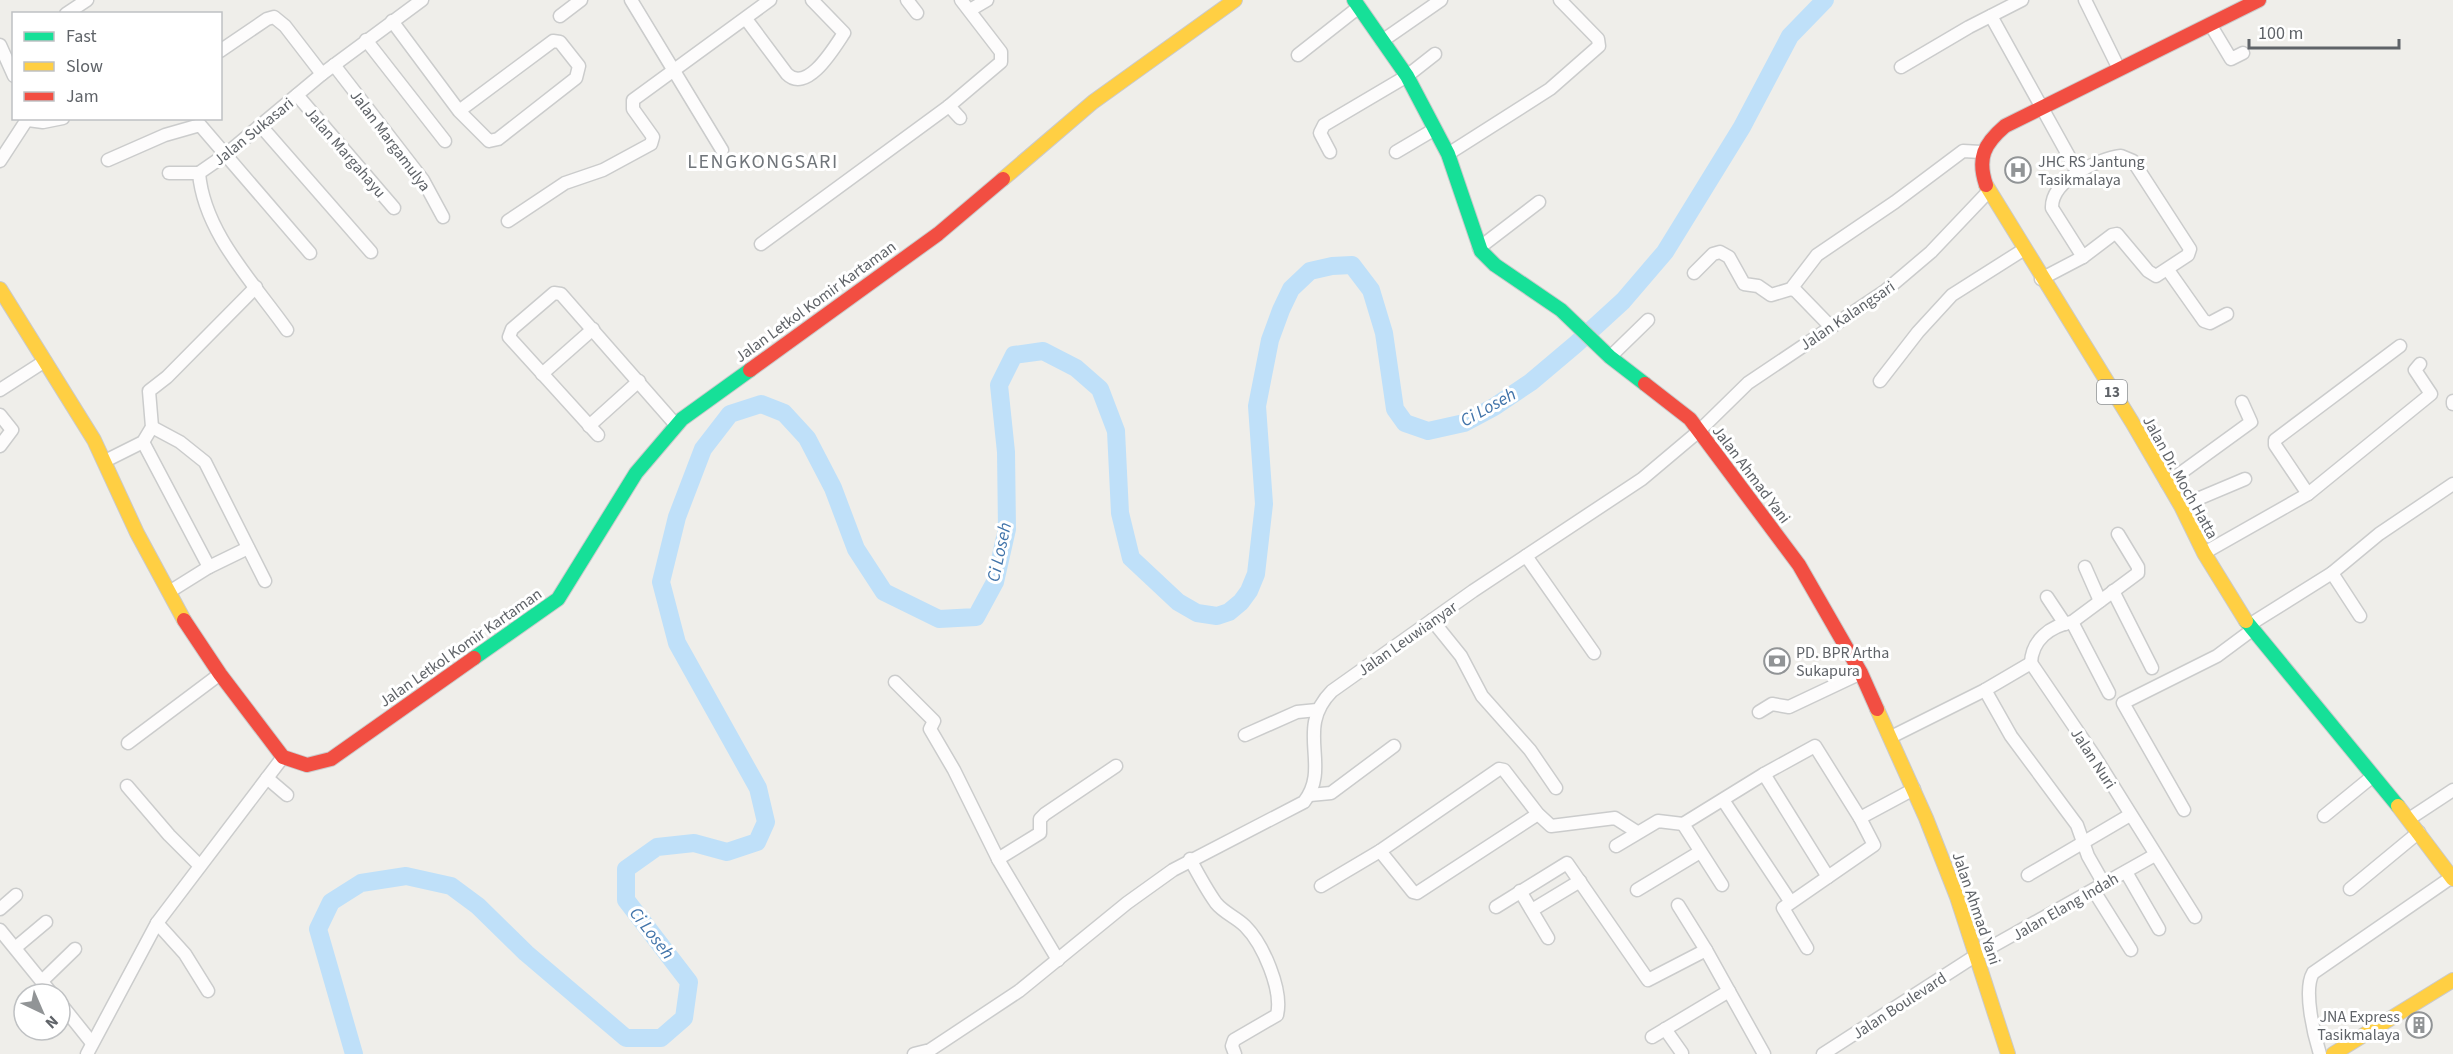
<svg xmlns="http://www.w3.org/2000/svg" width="2453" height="1054" font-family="'Source Sans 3',sans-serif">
  <rect width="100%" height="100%" fill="#efeeea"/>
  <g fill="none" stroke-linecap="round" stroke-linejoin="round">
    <polyline stroke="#bfe0f9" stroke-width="18" points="354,1054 318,929 331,902 361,883 406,876 451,886 478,906 526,953 626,1038 661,1038 684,1018 689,982 626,900 626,869 657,847 694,843 727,852 757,842 766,822 758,788 677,643 661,582 677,517 703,449 730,414 761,404 784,413 807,438 833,488 856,549 884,592 939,619 976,617 995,582 1007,529 1006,452 999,385 1014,355 1043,351 1076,368 1100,389 1116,431 1120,513 1131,558 1178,602 1197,613 1217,616 1229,612 1241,602 1249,591 1256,574 1264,504 1257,406 1270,340 1281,310 1291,289 1310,271 1332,266 1352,265 1371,290 1384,333 1395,409 1405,423 1428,431 1464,423 1494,407 1531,382 1576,344 1623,301 1665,252 1742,127 1790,36 1825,0"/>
    <g stroke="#cbcccc" stroke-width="15">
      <g id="street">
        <polyline points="631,0 722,150"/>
        <polyline points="907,0 917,13"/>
        <polyline points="2085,0 2119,69"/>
        <polyline points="970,10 987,0"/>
        <polyline points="66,14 87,0"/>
        <polyline points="560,16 581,0"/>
        <polyline points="1991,16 2077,171"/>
        <path d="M746 19 787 74C807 94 834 48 844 33L812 0"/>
        <polyline points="392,21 459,111 489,141 498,139 576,78 579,66 560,42 553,41 459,111"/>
        <polyline points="2210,24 2231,59 2243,53"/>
        <polyline points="366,40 445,141"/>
        <polyline points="1382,41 1441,0"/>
        <polyline points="0,45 14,76"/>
        <polyline points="220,51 267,19 274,17 285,26 322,74"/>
        <polyline points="1298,55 1359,7"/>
        <polyline points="334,65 423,180 443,217"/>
        <polyline points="1901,67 1969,27 2022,0"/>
        <polyline points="297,95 394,208"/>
        <polyline points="949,106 960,118"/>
        <polyline points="28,120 43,122 63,118"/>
        <polyline points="260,125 371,252"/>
        <polyline points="1330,152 1320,133 1324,125 1407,76 1435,54"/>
        <polyline points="1396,152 1435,129"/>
        <polyline points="1448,154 1550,89 1599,46 1598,39 1560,0"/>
        <path d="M2121 156 2133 161 2190 249 2188 255 2156 276 2148 271 2117 234 2112 235 2083 257 2052 208C2051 180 2098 159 2121 156Z"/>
        <polyline points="108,160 165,135 200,125 310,253"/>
        <polyline points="0,161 28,118"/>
        <polyline points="169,173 199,173"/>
        <polyline points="508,221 565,183 603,170 651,144 653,137 633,109 633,100 770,0"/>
        <polyline points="761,244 949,106 1001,62 1001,52 961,0"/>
        <polyline points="1479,248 1539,202"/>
        <polyline points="2168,270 2204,321 2210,323 2227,314"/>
        <polyline points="1694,273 1713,254 1720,252 1729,257 1744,284 1758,286 1771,295 1791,289 1817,255 1895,202 1963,151 1981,152"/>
        <polyline points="2041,279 2083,257"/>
        <polyline points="1791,289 1796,291 1831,327"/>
        <path d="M287 330C254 283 204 233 199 173L225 155 322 74 422 0"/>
        <polyline points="1610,357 1648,320"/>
        <polyline points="542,374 593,329"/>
        <polyline points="1880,381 1918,332 1952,295 2023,250"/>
        <polyline points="0,390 45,361"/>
        <polyline points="2453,401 2453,404"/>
        <polyline points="0,415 12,430 0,446"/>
        <polyline points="589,426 639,381"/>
        <polyline points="152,427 180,442 205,462 265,581"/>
        <polyline points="598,435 509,337 512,329 554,293 561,294 676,425"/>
        <polyline points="143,442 209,567"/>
        <polyline points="105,461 143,442 152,427 149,391 167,377 256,287"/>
        <polyline points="2167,483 2251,422 2242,402"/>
        <polyline points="2308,494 2275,445 2275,440 2400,346"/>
        <polyline points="2181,506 2245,479"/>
        <polyline points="2204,553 2308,494 2431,394 2415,370 2420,364"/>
        <polyline points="1526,556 1594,653"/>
        <polyline points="2085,567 2100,601"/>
        <polyline points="2332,573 2379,534 2453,484"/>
        <polyline points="2113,591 2152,668"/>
        <polyline points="169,592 209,567 248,548"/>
        <polyline points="2047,597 2065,624"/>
        <polyline points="1432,620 1461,656 1482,696 1530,750 1556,788"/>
        <polyline points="2072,622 2109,693"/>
        <polyline points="2249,625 2332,573 2360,616"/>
        <polyline points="2031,663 2095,757 2195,917"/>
        <path d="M2031 663C2032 640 2050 626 2072 622L2138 573V567L2118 534"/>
        <polyline points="895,682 934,721 930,729 954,770 999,861 1058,960"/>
        <polyline points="1985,690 2011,736 2077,825 2088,856 2104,884"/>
        <polyline points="1759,712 1772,704 1789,707 1861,673"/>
        <polyline points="1245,735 1297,712 1317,710"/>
        <polyline points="1891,737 1985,690 2031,663"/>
        <polyline points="128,743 220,674"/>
        <polyline points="1764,774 1828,877"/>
        <polyline points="267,778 287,795"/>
        <polyline points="127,786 169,835 200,866"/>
        <polyline points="1310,795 1331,793 1394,746"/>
        <polyline points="1723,800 1790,901"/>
        <polyline points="2184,810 2123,703 2217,656 2252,630"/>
        <polyline points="2324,816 2373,776"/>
        <polyline points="1860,818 1914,789"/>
        <polyline points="2409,819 2453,790"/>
        <polyline points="1616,846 1658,821 1683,824"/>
        <polyline points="1380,851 1413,892 1417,893 1538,814"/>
        <polyline points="998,859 1040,833 1040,819 1045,814 1116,766"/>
        <path d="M1190 859C1198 874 1206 889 1216 903 1224 913 1236 917 1245 926 1263 944 1283 990 1277 1015L1234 1040 1232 1046 1235 1054"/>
        <polyline points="2126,872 2159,929"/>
        <polyline points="2028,875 2130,815"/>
        <polyline points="1722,885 1683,824 1764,774 1815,746 1860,818 1874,845 1783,908 1807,948"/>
        <polyline points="1321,886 1380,851 1499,769 1504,770 1538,814 1551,826 1615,818 1637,832"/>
        <polyline points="2350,889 2419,832"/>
        <polyline points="1637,890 1700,852"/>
        <polyline points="1520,891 1548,938"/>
        <polyline points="2094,891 2131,950"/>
        <polyline points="1678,905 1706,950"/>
        <polyline points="1496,907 1567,863 1648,980 1706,950 1764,1054"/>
        <polyline points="0,909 16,895"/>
        <polyline points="1532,910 1580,881"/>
        <polyline points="157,923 185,954 208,991"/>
        <polyline points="0,930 52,994"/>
        <polyline points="15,948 46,922"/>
        <polyline points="42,981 75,949"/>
        <polyline points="60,1003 92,1043"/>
        <polyline points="1665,1029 1682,1053"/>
        <polyline points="1652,1037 1729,991"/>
        <polyline points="87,1054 157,923 283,757"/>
        <path d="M914 1054 930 1050 1019 991 1127 903 1173 870 1304 802C1332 766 1294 729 1332 691L1473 591 1642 479 1699 431 1748 383 1885 291 1931 252 1988 192"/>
        <polyline points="1823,1054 1975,956 2155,855"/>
        <path d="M2320 1054C2314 1035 2303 990 2313 973L2452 877"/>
      </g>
    </g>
    <g stroke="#cacacb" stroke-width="16">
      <g id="fast">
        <polyline points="1354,0 1407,76 1448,154 1481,251 1495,265 1561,310 1610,357 1645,384"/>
        <polyline points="2246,621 2398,806"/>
        <polyline points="474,658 558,599 636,473 682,419 750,370"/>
      </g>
    </g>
    <g stroke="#cacacb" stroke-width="16">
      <g id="slow">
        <polyline points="1003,179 1093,102 1235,0"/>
        <polyline points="1986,185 2132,422 2181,506 2204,553 2246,621"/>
        <polyline points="0,289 94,440 137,533 184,620"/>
        <polyline points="1877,709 1926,818 1957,897 2008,1054"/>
        <polyline points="2398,806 2453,879"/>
        <polyline points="2333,1054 2453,980"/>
      </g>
    </g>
    <g stroke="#cacacb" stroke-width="16">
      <g id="jam">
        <path d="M1986 185C1977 158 1984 144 2005 126L2259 0"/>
        <polyline points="750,370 938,234 1003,179"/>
        <polyline points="1645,384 1690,419 1799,565 1861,673 1877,709"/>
        <polyline points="184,620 220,674 283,757 307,765 331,759 474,658"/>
      </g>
    </g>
    <use href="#street" stroke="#fdfcfc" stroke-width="12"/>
    <use href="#fast" stroke="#16e098" stroke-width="14"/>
    <use href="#slow" stroke="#ffcf43" stroke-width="14"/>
    <use href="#jam" stroke="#f24e42" stroke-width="14"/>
  </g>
  <defs>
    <g id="hospital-ring" transform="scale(1.35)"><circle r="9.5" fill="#fff" stroke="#919496" stroke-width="1.5"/><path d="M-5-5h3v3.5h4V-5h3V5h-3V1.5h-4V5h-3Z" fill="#919496"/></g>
    <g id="bank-ring" transform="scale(1.35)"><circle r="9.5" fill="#fff" stroke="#919496" stroke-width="1.5"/><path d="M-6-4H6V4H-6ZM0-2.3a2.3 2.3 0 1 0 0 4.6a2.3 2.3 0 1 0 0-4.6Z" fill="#919496"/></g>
    <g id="building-ring" transform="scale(1.35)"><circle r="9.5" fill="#fff" stroke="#919496" stroke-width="1.5"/><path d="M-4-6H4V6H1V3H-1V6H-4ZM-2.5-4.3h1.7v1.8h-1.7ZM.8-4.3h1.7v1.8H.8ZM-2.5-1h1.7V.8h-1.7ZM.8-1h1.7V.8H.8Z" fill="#919496"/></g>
  </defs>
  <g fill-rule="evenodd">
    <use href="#hospital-ring" x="2018" y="170"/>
    <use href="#bank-ring" x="1777" y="661"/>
    <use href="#building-ring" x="2419" y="1025"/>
  </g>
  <g text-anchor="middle" stroke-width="6" stroke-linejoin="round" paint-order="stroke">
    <rect fill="#fff" stroke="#8f9295" stroke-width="1.5" x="2097" y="380" width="30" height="24" rx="4.5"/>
    <g font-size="15" font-weight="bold" fill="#5f6368">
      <text x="2112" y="397">13</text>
    </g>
    <g font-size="16" fill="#5f6368" stroke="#fff">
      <text transform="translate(253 131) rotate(-39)" y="6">Jalan Sukasari</text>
      <text transform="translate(391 140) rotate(53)" y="6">Jalan Margamulya</text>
      <text transform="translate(346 152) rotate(49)" y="6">Jalan Margahayu</text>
      <text transform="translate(815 301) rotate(-36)" y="6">Jalan Letkol Komir Kartaman</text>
      <text transform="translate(1847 315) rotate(-34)" y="6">Jalan Kalangsari</text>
      <text transform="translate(1752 474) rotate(53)" y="6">Jalan Ahmad Yani</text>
      <text transform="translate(2181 477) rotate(61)" y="6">Jalan Dr. Moch Hatta</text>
      <text transform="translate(1407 638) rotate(-35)" y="6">Jalan Leuwianyar</text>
      <text transform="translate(460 647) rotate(-35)" y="6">Jalan Letkol Komir Kartaman</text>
      <text transform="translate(2094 758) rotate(57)" y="6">Jalan Nuri</text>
      <text transform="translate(2065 906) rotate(-30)" y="6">Jalan Elang Indah</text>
      <text transform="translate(1977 908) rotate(71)" y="6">Jalan Ahmad Yani</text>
      <text transform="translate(1899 1005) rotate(-33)" y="6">Jalan Boulevard</text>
    </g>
    <g font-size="16" fill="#5f6368" stroke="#fff" text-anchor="start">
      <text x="2038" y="167">JHC RS Jantung<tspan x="2038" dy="18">Tasikmalaya</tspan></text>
      <text x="1796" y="658">PD. BPR Artha<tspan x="1796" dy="18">Sukapura</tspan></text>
      <text x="2400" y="1022" text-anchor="end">JNA Express<tspan x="2400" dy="18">Tasikmalaya</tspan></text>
    </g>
    <g font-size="18" font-style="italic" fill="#4174aa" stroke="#fff">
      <text transform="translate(1488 407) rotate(-29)" y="6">Ci Loseh</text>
      <text transform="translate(999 552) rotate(-78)" y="6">Ci Loseh</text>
      <text transform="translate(652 933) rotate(52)" y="6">Ci Loseh</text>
    </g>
    <g font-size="20" letter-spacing="1.5" fill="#70757a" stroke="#fff">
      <text x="763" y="168">LENGKONGSARI</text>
    </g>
  </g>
  <rect x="12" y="12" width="210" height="108" fill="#ffffff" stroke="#bfc1c3" stroke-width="1.5"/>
  <rect x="24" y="32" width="30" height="9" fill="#16e098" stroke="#bfc1c3" stroke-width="1.5"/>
  <text x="66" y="42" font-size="18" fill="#5f6368">Fast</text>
  <rect x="24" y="62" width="30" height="9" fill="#ffcf43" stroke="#bfc1c3" stroke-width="1.5"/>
  <text x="66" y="72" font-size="18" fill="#5f6368">Slow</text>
  <rect x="24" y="92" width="30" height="9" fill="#f24e42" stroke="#bfc1c3" stroke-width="1.5"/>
  <text x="66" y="102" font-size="18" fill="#5f6368">Jam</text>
  <g transform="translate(42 1012) rotate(136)"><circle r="28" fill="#ffffff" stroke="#bfc1c3" stroke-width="1.5"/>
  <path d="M0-4.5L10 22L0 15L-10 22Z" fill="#919496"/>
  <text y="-9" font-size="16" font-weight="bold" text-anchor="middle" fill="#5f6368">N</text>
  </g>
  <path d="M2249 39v9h150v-9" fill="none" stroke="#5f6368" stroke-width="3"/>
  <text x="2258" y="39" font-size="18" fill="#5f6368" stroke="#ffffff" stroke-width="4.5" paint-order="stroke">100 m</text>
</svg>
